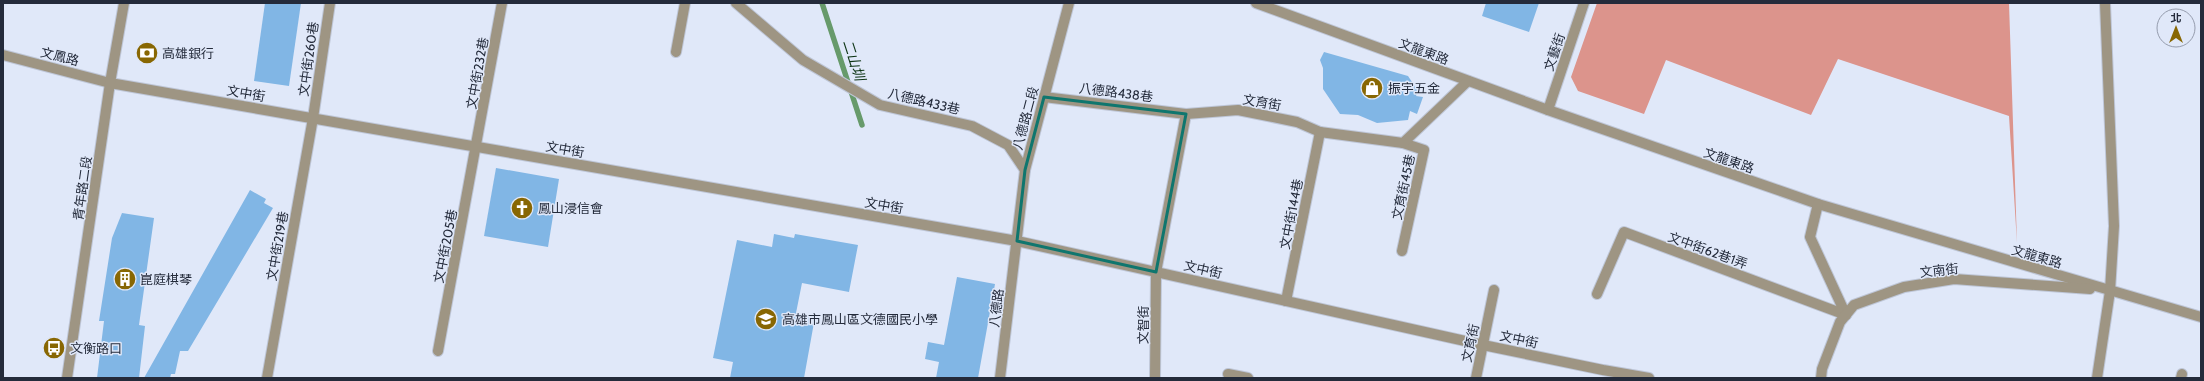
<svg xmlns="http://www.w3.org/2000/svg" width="2204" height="381" font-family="Cabin,'Noto Sans TC',sans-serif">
  <rect width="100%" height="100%" fill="#e0e8f9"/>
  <polygon fill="#dc948c" points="1597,3 2009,3 2017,243 2009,116 1838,59 1811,115 1666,60 1644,114 1578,91 1571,77"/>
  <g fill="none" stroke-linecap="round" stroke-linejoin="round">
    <polyline stroke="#679a6b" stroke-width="5.5" points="822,3 862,125"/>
  </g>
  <g fill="#81b6e5">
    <polygon points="265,3 301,3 289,86 254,81"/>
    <polygon points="1486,3 1539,3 1529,32 1482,16"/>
    <polygon points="1324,52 1408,76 1418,91 1416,96 1423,97 1417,114 1410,111 1408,120 1377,123 1358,115 1340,114 1323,89 1323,68 1320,60"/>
    <polygon points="496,168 559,179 548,247 484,236"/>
    <polygon points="250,190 266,199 264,203 273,208 188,351 180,351 175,374 171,374 170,378 144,378"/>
    <polygon points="122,213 154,218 139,325 145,326 139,378 97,378 104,321 99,321 112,238"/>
    <polygon points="774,234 794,238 795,234 858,245 849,292 802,283 796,313 815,317 804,378 730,378 733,362 713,358 737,240 772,247"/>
    <polygon points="957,277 995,284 978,378 936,378 939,362 925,359 928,342 944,345"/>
  </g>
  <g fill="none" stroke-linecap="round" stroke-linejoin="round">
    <g stroke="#bec6d7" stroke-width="12">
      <g id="minor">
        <polyline points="736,3 803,60 880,105 972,126 1008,145 1025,170"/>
        <polyline points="1256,3 1548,110 1818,204 2201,317"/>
        <polyline points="676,52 685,3"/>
        <polyline points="3,55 110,83 1017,241 1483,345 1603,370 1649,378"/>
        <polyline points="1044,97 1186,114"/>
        <polyline points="1548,110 1584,3"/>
        <polyline points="1818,204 1810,237 1846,315"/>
        <polyline points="1402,251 1424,150 1403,143"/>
        <polyline points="1597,294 1624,232 1846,315"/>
        <polyline points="1286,301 1320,132"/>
        <polyline points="438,351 502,3"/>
        <polyline points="1228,374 1248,378"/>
        <polyline points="67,378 110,83 124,3"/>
        <polyline points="267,378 313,118 330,3"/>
        <polyline points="1000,378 1025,170 1069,3"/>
        <polyline points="1155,378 1156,272 1186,114 1238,110 1297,122 1320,132 1403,143 1468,81"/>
        <polyline points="1476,378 1494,290"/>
        <polyline points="1821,378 1822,369 1840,322 1854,305 1904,287 1954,279 2090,289"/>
        <polyline points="2097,378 2110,291 2114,226 2105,3"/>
        <polyline points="2181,378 2182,374"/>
      </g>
    </g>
    <use href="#minor" stroke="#9e9583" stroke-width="10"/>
  </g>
  <path fill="none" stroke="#0f766e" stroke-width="3" stroke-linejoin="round" d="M1044 97 1186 114 1156 272 1017 241 1025 170Z"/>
  <defs>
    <g id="bank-disc" transform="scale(1.15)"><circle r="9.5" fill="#886703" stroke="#e0e8f9"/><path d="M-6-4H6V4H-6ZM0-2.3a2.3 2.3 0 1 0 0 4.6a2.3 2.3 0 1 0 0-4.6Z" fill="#fff"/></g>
    <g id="shop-disc" transform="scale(1.15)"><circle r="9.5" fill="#886703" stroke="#e0e8f9"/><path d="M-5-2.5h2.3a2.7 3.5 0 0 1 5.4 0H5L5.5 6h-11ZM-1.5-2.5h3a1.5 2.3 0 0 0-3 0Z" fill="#fff"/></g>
    <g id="church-disc" transform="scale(1.15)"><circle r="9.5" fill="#886703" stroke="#e0e8f9"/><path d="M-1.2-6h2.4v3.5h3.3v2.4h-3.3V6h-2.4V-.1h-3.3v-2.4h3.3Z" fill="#fff"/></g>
    <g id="building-disc" transform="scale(1.15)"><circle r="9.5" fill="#886703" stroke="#e0e8f9"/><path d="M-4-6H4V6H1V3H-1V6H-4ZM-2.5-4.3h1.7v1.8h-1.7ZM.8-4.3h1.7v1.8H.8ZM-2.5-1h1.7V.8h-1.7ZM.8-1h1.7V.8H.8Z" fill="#fff"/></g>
    <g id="school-disc" transform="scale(1.15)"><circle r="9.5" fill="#886703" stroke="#e0e8f9"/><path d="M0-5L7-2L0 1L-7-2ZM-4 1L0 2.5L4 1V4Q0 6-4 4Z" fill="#fff"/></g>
    <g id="bus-disc" transform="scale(1.15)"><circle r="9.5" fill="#886703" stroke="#e0e8f9"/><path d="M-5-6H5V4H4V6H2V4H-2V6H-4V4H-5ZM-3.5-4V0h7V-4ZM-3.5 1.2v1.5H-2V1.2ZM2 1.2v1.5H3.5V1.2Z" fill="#fff"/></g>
  </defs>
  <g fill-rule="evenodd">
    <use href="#bank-disc" x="147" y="53"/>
    <use href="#shop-disc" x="1372" y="88"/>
    <use href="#church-disc" x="522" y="208"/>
    <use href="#building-disc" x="125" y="279"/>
    <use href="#school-disc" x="766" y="319"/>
    <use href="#bus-disc" x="54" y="348"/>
  </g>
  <g text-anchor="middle" stroke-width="3" stroke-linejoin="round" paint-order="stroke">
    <g font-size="13" fill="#242b3b" stroke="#e0e8f9">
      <text transform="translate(1424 51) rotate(20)" y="5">文龍東路</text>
      <text transform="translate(1554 52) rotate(-71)" y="5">文藝街</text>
      <text transform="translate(60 56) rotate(14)" y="5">文鳳路</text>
      <text transform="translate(308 59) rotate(-82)" y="5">文中街260巷</text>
      <text transform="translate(477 73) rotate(-80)" y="5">文中街232巷</text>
      <text transform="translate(1116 92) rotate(7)" y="5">八德路438巷</text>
      <text transform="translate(246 93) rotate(10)" y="5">文中街</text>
      <text transform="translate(924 101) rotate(13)" y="5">八德路433巷</text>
      <text transform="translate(1262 102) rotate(10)" y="5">文育街</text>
      <text transform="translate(1025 118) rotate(-75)" y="5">八德路二段</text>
      <text transform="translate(565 149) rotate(10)" y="5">文中街</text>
      <text transform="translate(1729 160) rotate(19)" y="5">文龍東路</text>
      <text transform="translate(1403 187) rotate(-78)" y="5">文育街45巷</text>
      <text transform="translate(82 188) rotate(-82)" y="5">青年路二段</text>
      <text transform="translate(884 205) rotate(10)" y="5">文中街</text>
      <text transform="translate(1291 214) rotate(-79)" y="5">文中街144巷</text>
      <text transform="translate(277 246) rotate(-80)" y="5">文中街219巷</text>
      <text transform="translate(445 246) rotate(-79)" y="5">文中街205巷</text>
      <text transform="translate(1708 250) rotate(20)" y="5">文中街62巷1弄</text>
      <text transform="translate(2037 256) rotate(16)" y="5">文龍東路</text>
      <text transform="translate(1203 269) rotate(13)" y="5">文中街</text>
      <text transform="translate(1939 270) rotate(-6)" y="5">文南街</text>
      <text transform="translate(996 308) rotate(-83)" y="5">八德路</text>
      <text transform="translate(1143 325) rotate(-90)" y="5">文智街</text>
      <text transform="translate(1519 339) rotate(12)" y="5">文中街</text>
      <text transform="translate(1470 343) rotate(-78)" y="5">文育街</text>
    </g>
    <g font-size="13" fill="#242b3b" stroke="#e0e8f9" text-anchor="start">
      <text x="162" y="58">高雄銀行</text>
      <text x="1388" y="93">振宇五金</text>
      <text x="538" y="213">鳳山浸信會</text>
      <text x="140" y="284">崑庭棋琴</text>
      <text x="782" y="324">高雄市鳳山區文德國民小學</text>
      <text x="70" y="353">文衡路口</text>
    </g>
    <g font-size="14" font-style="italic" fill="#0d3414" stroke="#e0e8f9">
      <text transform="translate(854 60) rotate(72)" y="5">二山圳</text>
    </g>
  </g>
  <rect width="2204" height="381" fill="none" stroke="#242b3b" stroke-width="8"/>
  <g transform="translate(2176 28)"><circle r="19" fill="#e0e8f9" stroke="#959cad"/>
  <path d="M0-3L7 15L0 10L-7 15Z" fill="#886703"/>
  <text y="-6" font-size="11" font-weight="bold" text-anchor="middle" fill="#242b3b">北</text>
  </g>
</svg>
